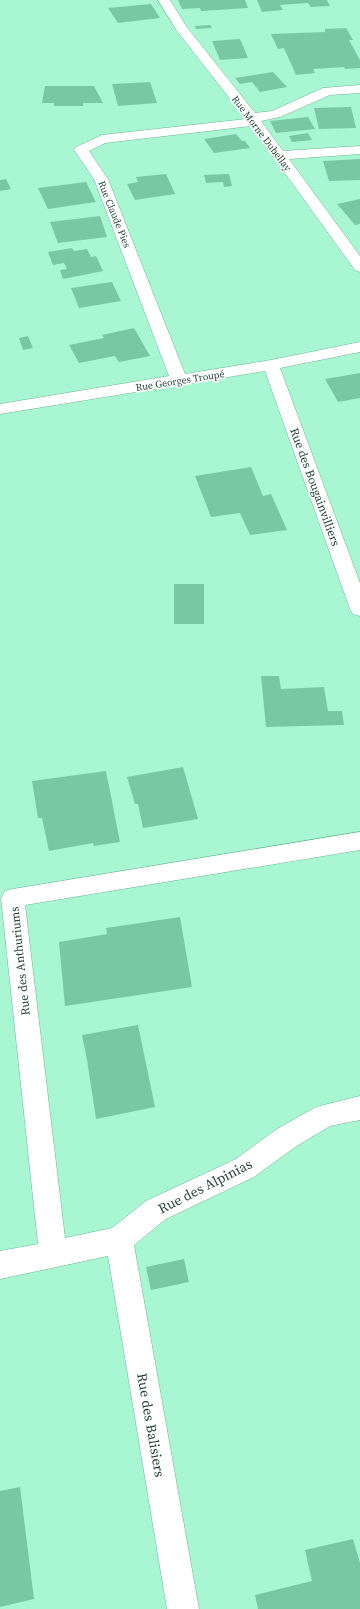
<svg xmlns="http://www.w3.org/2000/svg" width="360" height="1609" font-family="'Source Serif 4',serif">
  <rect width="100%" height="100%" fill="#a9f7d2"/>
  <g fill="#7ac7a4">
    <polygon points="178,0 245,0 248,8 201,11 200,8 182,9"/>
    <polygon points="257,0 327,0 330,6 311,7 308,3 280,5 283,10 262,12"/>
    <polygon points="151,4 160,18 118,23 108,8"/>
    <polygon points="210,25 212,28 196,29 195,26"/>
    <polygon points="346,28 353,40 349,40 360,60 360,68 345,69 344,67 313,69 315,73 296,75 284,48 278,49 271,34 325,32 325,29"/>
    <polygon points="240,39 248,58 220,60 212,41"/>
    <polygon points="273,72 287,87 260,92 252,82 240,84 235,78"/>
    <polygon points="150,82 157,103 118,106 112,84"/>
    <polygon points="45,86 94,86 103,103 83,103 83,106 54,106 54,103 42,103"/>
    <polygon points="351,107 356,128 319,129 314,108"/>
    <polygon points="308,117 315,129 276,133 270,121"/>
    <polygon points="308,133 312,140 292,142 289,136"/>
    <polygon points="236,134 242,141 245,141 250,148 214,153 204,139"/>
    <polygon points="360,159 360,180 329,181 323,161"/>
    <polygon points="166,174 175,194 135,200 127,184 138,182 136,177"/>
    <polygon points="229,174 232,186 224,187 223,182 206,183 204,175"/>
    <polygon points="6,179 11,189 0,191 0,180"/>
    <polygon points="86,182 96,202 48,209 38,188"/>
    <polygon points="360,199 360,224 355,225 337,204"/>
    <polygon points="100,216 107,237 58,243 50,222"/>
    <polygon points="72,248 74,251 87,249 91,257 96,256 103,271 63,279 60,270 67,269 64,263 53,265 48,252"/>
    <polygon points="112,282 121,301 79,308 71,288"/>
    <polygon points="134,328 150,356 119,362 115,356 79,363 69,345 104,338 102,335"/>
    <polygon points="28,336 33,348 23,350 19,338"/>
    <polygon points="360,373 360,398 338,402 325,379"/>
    <polygon points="251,467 263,496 271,494 287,530 250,535 240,513 211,517 195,476"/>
    <rect x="174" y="584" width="30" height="40"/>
    <polygon points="261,676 279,676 281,689 324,687 328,711 342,711 344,725 266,727"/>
    <polygon points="183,767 198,819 143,828 138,804 135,804 127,777"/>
    <polygon points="106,771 120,842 94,846 93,843 49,851 42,818 38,818 32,781"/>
    <polygon points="180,917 192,987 65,1006 59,942 107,934 106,928"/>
    <polygon points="138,1025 155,1107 96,1119 87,1060 82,1035"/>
    <polygon points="184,1259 189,1282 151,1290 146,1267"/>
    <polygon points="20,1487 34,1599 0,1607 0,1491"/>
    <polygon points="353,1539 360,1563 360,1609 258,1609 255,1595 312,1581 305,1550"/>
  </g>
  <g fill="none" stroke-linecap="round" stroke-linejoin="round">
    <g stroke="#69b694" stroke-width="1">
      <g id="minor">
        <polygon points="158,0 170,0 186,26 255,113 272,111 323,88 360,85 360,93 330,95 280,117 261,121 283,151 360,146 360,154 289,159 360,256 360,272 355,270 251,126 105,143 89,151 108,179 185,374 271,360 360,342 360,352 280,368 360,583 360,616 353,614 350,609 265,371 0,414 0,404 169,376 94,179 74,150 76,147 102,135 246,119 177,31"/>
        <polygon points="360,832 360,850 25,905 65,1238 112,1228 146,1201 236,1159 277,1129 316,1107 360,1096 360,1120 330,1126 295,1147 254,1177 166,1219 134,1245 199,1609 167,1609 108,1256 0,1279 0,1251 38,1244 1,898 5,891 13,889"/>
      </g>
    </g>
    <use href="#minor" fill="#fff" fill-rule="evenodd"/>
  </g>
  <g text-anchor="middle" stroke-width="3.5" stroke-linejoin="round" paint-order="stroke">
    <g font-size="10" fill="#1f3f31" stroke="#fff">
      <text transform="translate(262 133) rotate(53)" y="4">Rue Morne Dubellay</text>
      <text transform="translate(115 214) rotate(68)" y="4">Rue Claude Pies</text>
      <text transform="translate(180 380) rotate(-9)" y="4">Rue Georges Troupé</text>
    </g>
    <g font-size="12" fill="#1f3f31" stroke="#fff">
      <text transform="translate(315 487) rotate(70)" y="4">Rue des Bougainvilliers</text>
      <text transform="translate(20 961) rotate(-96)" y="4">Rue des Anthuriums</text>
    </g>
    <g font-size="14" fill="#1f3f31" stroke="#fff">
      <text transform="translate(205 1186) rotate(-27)" y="5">Rue des Alpinias</text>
      <text transform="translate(151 1425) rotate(80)" y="5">Rue des Balisiers</text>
    </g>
  </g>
</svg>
